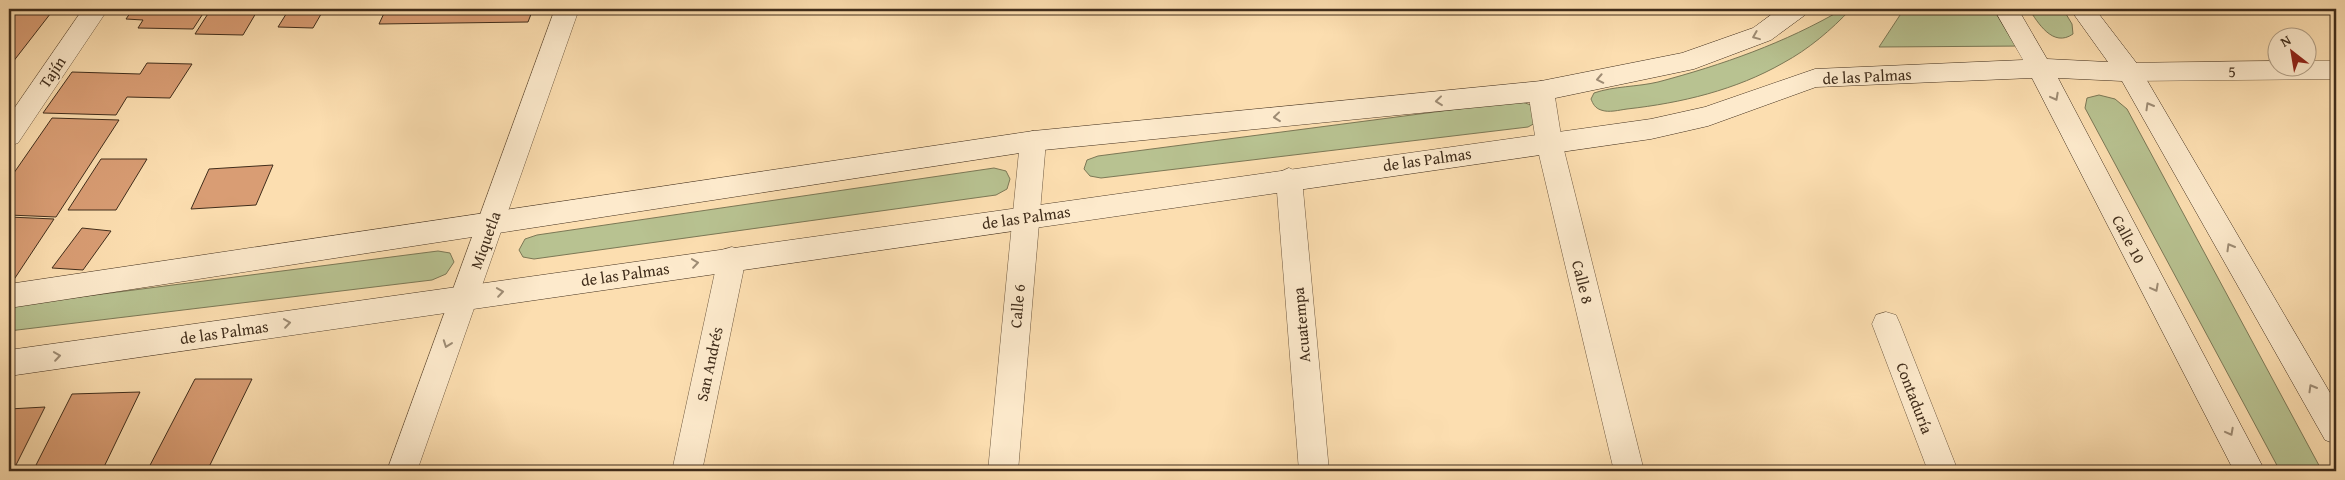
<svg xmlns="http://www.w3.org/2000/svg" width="2345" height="480" font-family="'Gentium Book Plus',serif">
  <rect width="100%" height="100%" fill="#fcdeb0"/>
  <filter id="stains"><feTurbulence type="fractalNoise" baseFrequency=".004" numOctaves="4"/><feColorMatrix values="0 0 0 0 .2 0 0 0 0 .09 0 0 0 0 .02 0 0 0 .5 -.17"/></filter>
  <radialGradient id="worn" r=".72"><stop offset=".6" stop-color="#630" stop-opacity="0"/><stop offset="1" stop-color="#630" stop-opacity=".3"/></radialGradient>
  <g fill="#b8c291" stroke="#7c7856">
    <path d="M1843 9H1851C1831 30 1809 49 1783 63 1736 90 1681 103 1627 109 1619 110 1609 113 1601 110 1595 108 1593 104 1591 99L1594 93C1614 86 1637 87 1658 82 1722 65 1785 43 1843 9Z"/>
    <polygon points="1904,9 2003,9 2025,46 1879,47"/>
    <path d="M2029 9H2063L2072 24 2073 34C2053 48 2038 23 2029 9Z"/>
    <polygon points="2099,95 2115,99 2127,109 2322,471 2280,471 2085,108 2087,98"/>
    <polygon points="1519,101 1531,105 1537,122 1528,127 1101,178 1090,176 1084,169 1087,160 1098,156"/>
    <polygon points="994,168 1006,171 1010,179 1007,189 996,195 534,259 523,257 519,250 525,239 537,235"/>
    <polygon points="438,251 450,253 454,262 446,274 432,280 9,331 9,306"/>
  </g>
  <g fill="#d99d74" stroke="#402d1b">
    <polygon points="9,9 54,9 9,67"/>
    <polygon points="133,9 206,9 193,29 138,28 143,20 126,19"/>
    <polygon points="211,9 269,9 267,13 256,13 243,35 195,34"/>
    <polygon points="276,9 324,9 313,28 278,27 288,11 275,11"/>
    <polygon points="386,9 533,9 528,22 379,24"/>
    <polygon points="147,63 192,64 170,98 127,97 116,115 43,113 72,72 140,74"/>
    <polygon points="52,118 119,120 56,217 9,215 9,180"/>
    <polygon points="101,159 147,159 116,210 68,210"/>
    <polygon points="273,165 256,205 191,209 209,169"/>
    <polygon points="9,217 54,219 11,284 9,284"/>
    <polygon points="82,228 111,231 83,270 52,268"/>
    <polygon points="195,379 252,379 207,471 147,471"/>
    <polygon points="140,392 102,471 33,471 72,394"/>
    <polygon points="45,407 13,471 9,471 9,409"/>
  </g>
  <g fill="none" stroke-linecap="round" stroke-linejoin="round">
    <g stroke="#6f5940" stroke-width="1">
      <g id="street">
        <polygon points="83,9 108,9 18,143 9,146 9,116"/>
        <polygon points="555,9 579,9 417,471 387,471"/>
        <polygon points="2278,61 2278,68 2308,68 2308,61 2336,61 2336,79 2129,81 2120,79 2117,72 2120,65 2129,63"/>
        <polygon points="1541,81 1550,84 1554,91 1562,142 1644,471 1614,471 1536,142 1528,91 1532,84"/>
        <polygon points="1033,131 1042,134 1046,141 1018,471 988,471 1020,141 1024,134"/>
        <polygon points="1289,168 1298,172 1302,179 1329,471 1299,471 1276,179 1280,172"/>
        <polygon points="732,247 742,250 746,258 702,471 672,471 718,258 722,250"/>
        <polygon points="1886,312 1896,315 1900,324 1958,471 1928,471 1872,324 1876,315"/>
      </g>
    </g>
    <g stroke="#402d1b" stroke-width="1">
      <g id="secondary">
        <polygon points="1779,9 1808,9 1805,15 1771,40 1694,69 1541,101 1033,151 9,308 9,284 1033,131 1541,81 1682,53 1753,28"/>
        <polygon points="1994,9 2018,9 2047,59 2108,62 2070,9 2095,9 2138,65 2336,403 2336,444 2325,440 2122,81 2058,78 2265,471 2234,471 2032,78 1816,87 1708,126 1651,139 9,376 9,350 1651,119 1705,107 1815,69 2023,60"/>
      </g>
    </g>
    <use href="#street" fill="#fdeacc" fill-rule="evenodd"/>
    <use href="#secondary" fill="#fdeacc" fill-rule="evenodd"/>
  </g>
  <defs><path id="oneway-chevron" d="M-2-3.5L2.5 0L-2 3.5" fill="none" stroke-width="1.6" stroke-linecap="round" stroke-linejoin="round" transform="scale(1.25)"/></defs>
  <g stroke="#9e8c74">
    <use href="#oneway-chevron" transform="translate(1756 36) rotate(158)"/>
    <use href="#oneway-chevron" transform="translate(1600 79) rotate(169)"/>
    <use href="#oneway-chevron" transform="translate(2055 97) rotate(62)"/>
    <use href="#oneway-chevron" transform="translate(1439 101) rotate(174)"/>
    <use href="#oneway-chevron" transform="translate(2149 106) rotate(-120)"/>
    <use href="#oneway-chevron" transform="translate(1277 117) rotate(174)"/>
    <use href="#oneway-chevron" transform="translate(2230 247) rotate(-120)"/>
    <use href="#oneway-chevron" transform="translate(695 263) rotate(-8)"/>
    <use href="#oneway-chevron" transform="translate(2155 288) rotate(62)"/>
    <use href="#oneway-chevron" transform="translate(500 292) rotate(-8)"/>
    <use href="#oneway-chevron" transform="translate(287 323) rotate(-8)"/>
    <use href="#oneway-chevron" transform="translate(447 344) rotate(110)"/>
    <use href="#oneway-chevron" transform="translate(57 356) rotate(-8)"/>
    <use href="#oneway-chevron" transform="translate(2312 388) rotate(-120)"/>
    <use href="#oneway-chevron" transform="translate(2230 432) rotate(62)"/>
  </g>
  <g text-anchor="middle" stroke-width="4" stroke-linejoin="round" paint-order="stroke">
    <g font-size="16" fill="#402d1b" stroke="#fdeacc">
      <text transform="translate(2232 71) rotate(-1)" y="6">5</text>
      <text transform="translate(52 72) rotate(-56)" y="6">Tajín</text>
      <text transform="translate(1867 76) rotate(-3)" y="6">de las Palmas</text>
      <text transform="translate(1427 159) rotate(-8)" y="6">de las Palmas</text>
      <text transform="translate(1026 217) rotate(-8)" y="6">de las Palmas</text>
      <text transform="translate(2129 239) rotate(62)" y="6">Calle 10</text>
      <text transform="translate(485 240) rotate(-70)" y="6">Miquetla</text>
      <text transform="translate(625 274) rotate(-8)" y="6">de las Palmas</text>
      <text transform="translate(1583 282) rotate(76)" y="6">Calle 8</text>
      <text transform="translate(1017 306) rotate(-85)" y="6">Calle 6</text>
      <text transform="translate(1301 325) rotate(-95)" y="6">Acuatempa</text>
      <text transform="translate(224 332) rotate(-8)" y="6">de las Palmas</text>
      <text transform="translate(709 364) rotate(-78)" y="6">San Andrés</text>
      <text transform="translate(1915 398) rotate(69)" y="6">Contaduría</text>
    </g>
  </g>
  <rect width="2345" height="480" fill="none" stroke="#fcdeb0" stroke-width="30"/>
  <rect x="10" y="10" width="2325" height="460" fill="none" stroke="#402d1b" stroke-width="2.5"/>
  <rect x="15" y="15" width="2315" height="450" fill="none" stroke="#402d1b"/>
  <g transform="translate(2292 52) rotate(329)"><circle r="24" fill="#fdeacc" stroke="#b19e85"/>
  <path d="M0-4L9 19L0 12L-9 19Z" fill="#8f2418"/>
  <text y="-8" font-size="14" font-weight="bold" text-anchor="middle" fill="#402d1b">N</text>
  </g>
  <rect width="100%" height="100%" filter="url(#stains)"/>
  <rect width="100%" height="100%" fill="url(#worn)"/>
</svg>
